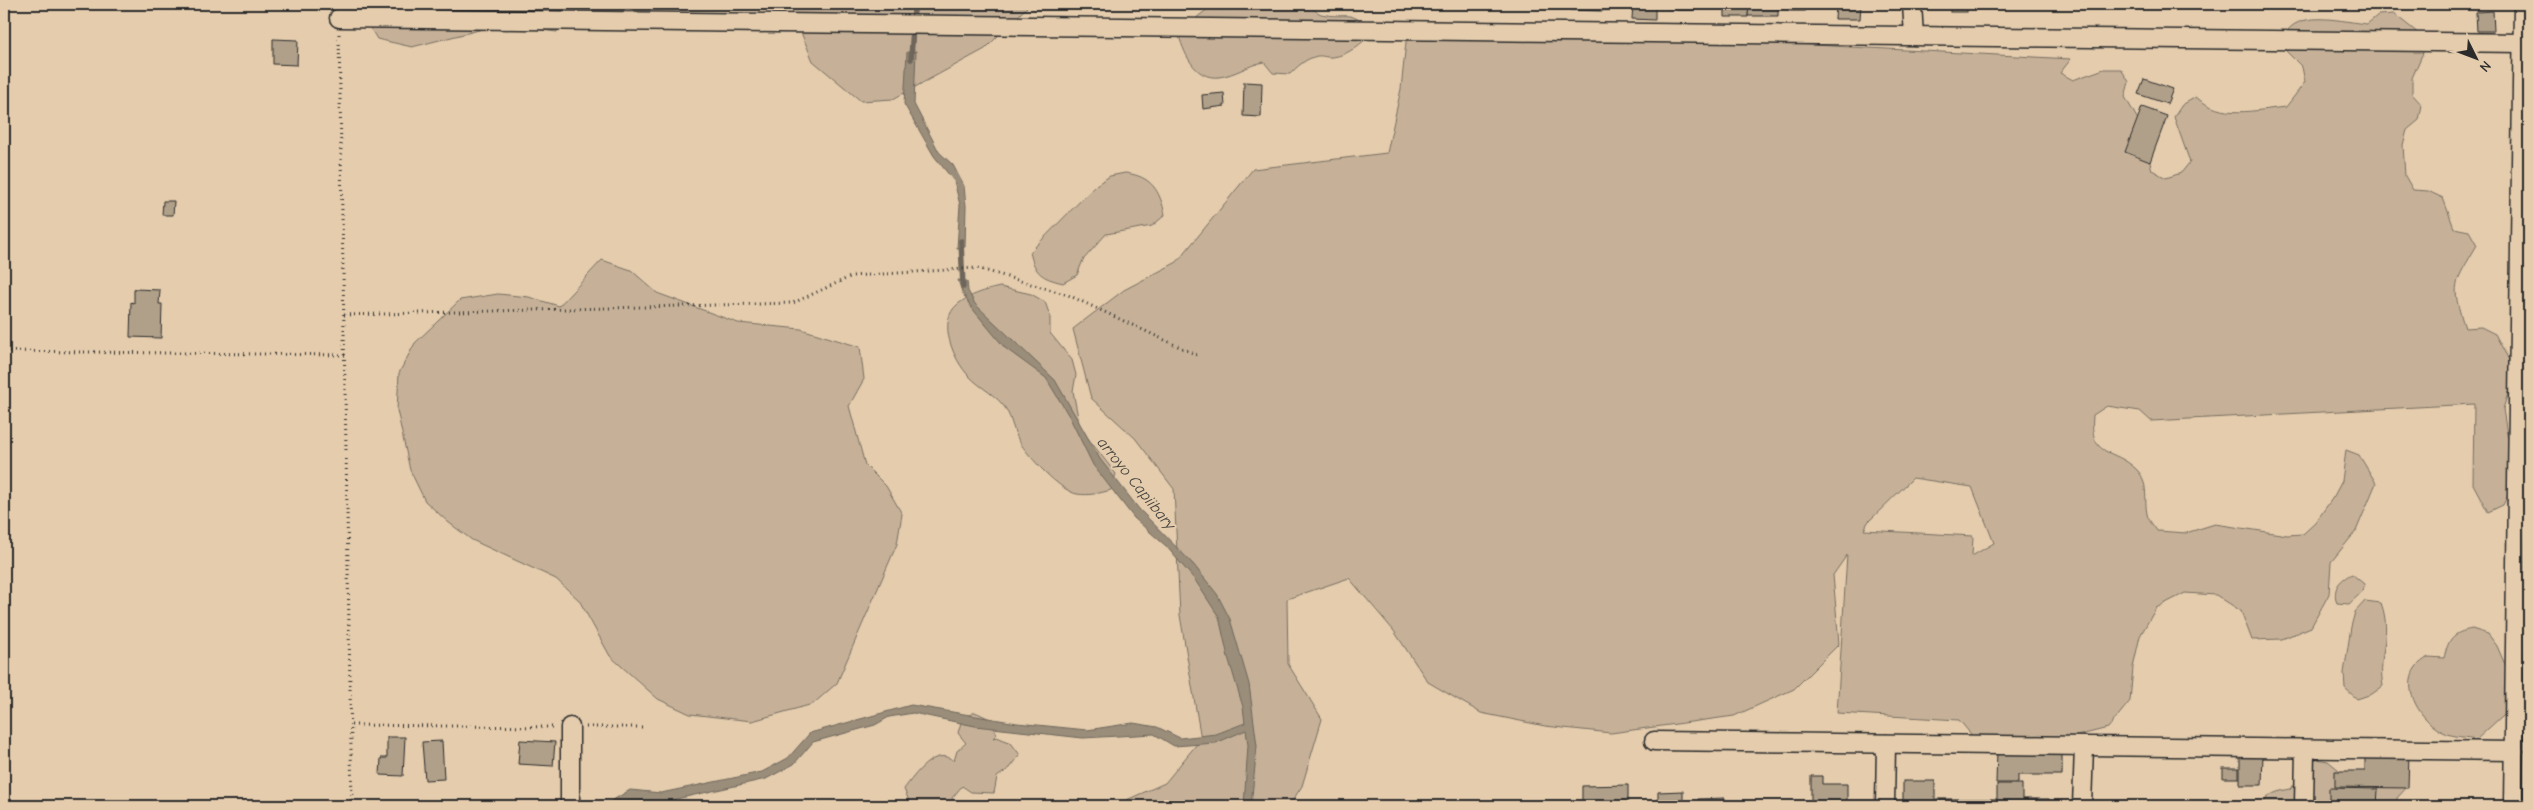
<svg xmlns="http://www.w3.org/2000/svg" width="2533" height="810" font-family="'Comic Neue',sans-serif">
  <rect width="100%" height="100%" fill="#e4ccad"/>
  <filter id="ink" filterUnits="userSpaceOnUse"><feTurbulence type="fractalNoise" baseFrequency=".02" numOctaves="2"/><feDisplacementMap in="SourceGraphic" scale="10" xChannelSelector="R" yChannelSelector="G"/><feConvolveMatrix kernelMatrix="1 2 1 2 8 2 1 2 1" color-interpolation-filters="sRGB"/></filter>
  <g filter="url(#ink)">
    <g fill="#c6b198" stroke="#786e62" fill-rule="evenodd">
      <polygon points="361,4 564,4 557,32 499,25 412,47 377,39 360,11"/>
      <polygon points="789,4 1030,4 985,49 893,99 861,101 813,61"/>
      <path d="M1231 4C1250 4 1289 0 1305 4 1311 5 1315 12 1321 14 1349 20 1348 7 1373 32 1362 43 1349 55 1333 57 1327 58 1322 55 1317 56 1305 59 1298 66 1290 74L1273 73 1264 62C1248 65 1235 75 1219 77 1194 80 1183 51 1178 32L1209 8 1224 7Z"/>
      <path d="M2394 14 2418 33 2425 48 2412 78V94L2422 105 2419 120 2407 130 2403 145 2405 176 2413 190 2428 191 2443 198 2454 228 2469 231 2477 245C2454 285 2450 283 2465 328L2481 327 2495 334 2510 362 2513 377 2503 409 2513 472 2511 489 2503 505 2488 512 2473 484 2474 404 2151 421 2140 411 2107 406 2093 415C2089 460 2113 446 2137 470 2149 482 2144 499 2147 514 2148 520 2154 526 2157 531L2186 533 2215 524 2287 535 2303 534 2315 523 2334 496 2342 481 2346 450 2359 455 2376 483 2356 531 2331 562 2329 594 2311 627 2282 639 2252 640 2241 611 2216 595 2185 593 2156 608 2140 636 2133 667 2130 701 2108 728 2045 744 1981 746 1959 720 1837 713 1847 555 1833 575 1839 644 1794 689 1734 716 1611 733 1545 726 1481 713 1428 682 1394 631 1349 578 1287 599 1288 664 1322 719 1302 786 1289 806H1113L1165 783 1201 739 1180 615 1174 489 1135 438 1091 398 1073 329 1124 290 1177 262 1253 169 1387 153 1401 89 1408 23 2071 59 2060 73 2073 80 2104 69H2121L2129 82 2125 97 2149 139 2148 155 2152 170 2166 178 2181 173 2190 162 2174 117 2182 105 2196 97C2222 120 2254 110 2286 107L2305 82 2302 67 2281 46C2283 41 2284 35 2287 31 2303 10 2344 22 2367 24L2378 15ZM1913 478 1972 487 1994 543 1972 556 1973 536 1864 530 1868 522Z"/>
      <path d="M1125 173C1151 176 1160 190 1165 215L1152 226 1106 234 1083 260 1077 275 1063 283C1042 278 1035 274 1030 252L1096 185 1110 176Z"/>
      <polygon points="602,260 631,270 657,293 738,323 801,329 860,347 864,379 849,406 865,465 886,486 902,514 897,544 837,683 813,704 752,721 690,714 658,699 610,656 579,600 556,579 472,540 448,522 425,501 410,470 397,410 399,373 415,343 460,300 498,294 529,297 559,306"/>
      <path d="M1000 287 1031 294 1045 302 1050 316V333L1072 360 1076 375 1073 391 1079 423 1087 437 1116 474 1111 490C1100 493 1089 496 1077 494 1060 491 1028 456 1019 441 1013 431 1012 419 1006 409 997 395 980 388 969 376 954 361 936 321 958 304 969 295 986 290 1000 287Z"/>
      <path d="M2352 574 2364 584 2362 592 2349 604 2337 603C2332 589 2339 580 2352 574Z"/>
      <path d="M2365 601 2381 603C2393 636 2377 655 2383 686L2372 694 2357 699 2345 688 2344 673 2351 627 2355 612Z"/>
      <path d="M2472 629 2488 634 2497 646 2516 690 2514 705 2477 739C2467 737 2452 737 2443 732 2422 722 2400 689 2416 667 2419 663 2424 660 2428 657L2444 658C2449 638 2452 633 2472 629Z"/>
      <path d="M975 712 990 719 997 734 993 738 997 737 1011 743 1020 755 1010 768 997 777 994 793 971 792 962 786 952 798 954 806H911L904 789C914 776 935 745 954 761L957 751 966 743 958 733 962 719Z"/>
      <path d="M2311 758 2328 761 2351 780 2397 775 2408 786 2397 798V806H2263C2266 793 2279 791 2291 789Z"/>
    </g>
    <g fill="#9a8d7a" stroke="#6e665a">
      <polygon points="916,51 914,104 939,152 953,165 964,186 966,206 965,247 957,248 960,205 954,181 934,156 904,104 907,52"/>
      <polygon points="958,280 967,281 968,291 975,304 1055,380 1100,459 1139,509 1193,564 1217,594 1230,619 1249,684 1257,746 1251,806 1244,806 1248,745 1246,730 1216,743 1174,746 1154,734 1083,738 975,726 913,713 889,717 875,725 813,742 794,764 766,779 654,804 635,800 621,806 603,806 630,790 661,793 762,772 788,758 810,733 911,705 1017,723 1087,730 1133,723 1157,727 1180,738 1216,734 1245,723 1243,707 1228,657 1219,617 1195,580 1166,546 1134,518 1093,465 1069,416 1046,378 1005,348 971,307 962,292"/>
    </g>
    <g fill="none" stroke-linecap="round" stroke-linejoin="round">
      <g stroke="#6e665a" stroke-width="5.5">
        <polyline points="911,59 914,9 911,4"/>
        <polyline points="961,241 963,287"/>
      </g>
    </g>
    <g fill="#b0a089" stroke="#2b2b2b">
      <polygon points="1570,4 1604,4 1603,11 1570,10"/>
      <polygon points="1604,4 1616,4 1616,10 1603,10"/>
      <polygon points="1633,4 1655,4 1655,20 1632,19"/>
      <polygon points="1655,4 1676,4 1676,9 1655,8"/>
      <rect x="1677" y="4" width="16" height="6"/>
      <polygon points="1725,4 1749,4 1748,17 1725,17"/>
      <polygon points="1749,4 1778,4 1778,16 1748,16"/>
      <rect x="1790" y="4" width="15" height="7"/>
      <polygon points="1836,4 1861,4 1860,19 1835,19"/>
      <rect x="1950" y="4" width="17" height="8"/>
      <polygon points="2134,4 2160,4 2160,6 2134,8"/>
      <polygon points="2493,11 2494,31 2477,31 2476,12"/>
      <polygon points="273,39 298,40 297,65 273,64"/>
      <polygon points="2144,79 2173,89 2167,104 2138,94"/>
      <polygon points="1244,82 1262,83 1261,117 1243,116"/>
      <polygon points="1224,93 1225,106 1203,109 1202,95"/>
      <polygon points="2142,107 2167,116 2150,162 2125,152"/>
      <polygon points="163,201 174,201 173,215 162,215"/>
      <polygon points="134,289 160,290 159,304 162,304 161,338 130,337 131,302 134,303"/>
      <polygon points="387,737 405,737 403,776 380,775 381,758 387,758"/>
      <polygon points="520,740 555,742 553,766 518,764"/>
      <polygon points="442,741 444,779 425,780 422,742"/>
      <polygon points="1997,751 2062,751 2062,775 2018,775 2018,783 1996,783"/>
      <polygon points="2365,751 2409,752 2408,788 2335,787 2335,771 2365,771"/>
      <polygon points="2240,753 2263,753 2262,785 2240,785"/>
      <rect x="2223" y="768" width="16" height="10"/>
      <polygon points="1811,776 1822,776 1822,784 1847,784 1847,806 1811,806"/>
      <rect x="1903" y="781" width="32" height="25"/>
      <polygon points="1997,784 2022,784 2022,799 2049,799 2049,806 1997,806"/>
      <polygon points="1628,785 1628,806 1582,806 1582,786"/>
      <polygon points="2329,788 2378,789 2377,806 2329,806"/>
      <polygon points="1683,791 1683,806 1658,806 1658,792"/>
      <polygon points="1725,798 1725,806 1699,806 1698,799"/>
      <rect x="1937" y="799" width="59" height="7"/>
    </g>
    <g fill="none" stroke-linecap="round" stroke-linejoin="round">
      <g stroke="#2b2b2b" stroke-width="21">
        <g id="street">
          <polyline points="1912,4 1914,36"/>
          <polyline points="339,18 2524,43"/>
          <polyline points="570,727 570,806"/>
          <polyline points="1654,741 2514,751"/>
          <polyline points="1885,806 1886,744"/>
          <polyline points="2082,806 2084,746"/>
          <polyline points="2304,806 2305,749"/>
          <polyline points="2513,806 2523,4"/>
        </g>
      </g>
      <g stroke="#2b2b2b" stroke-width="3" stroke-dasharray="1 4" stroke-linecap="butt">
        <polyline points="339,34 352,806"/>
        <polyline points="344,315 793,303 852,276 977,268 1068,295 1199,356"/>
        <polyline points="4,351 345,355"/>
        <polyline points="351,725 552,727"/>
        <polyline points="586,727 644,727"/>
      </g>
      <use href="#street" stroke="#e4ccad" stroke-width="18"/>
    </g>
  </g>
  <g text-anchor="middle" stroke-width="4" stroke-linejoin="round" paint-order="stroke">
    <g font-size="16" font-style="italic" fill="#413f3b" stroke="#e4ccad">
      <text transform="translate(1137 483) rotate(51)" y="6">arroyo Capiibary</text>
    </g>
  </g>
  <rect width="2533" height="810" fill="none" stroke="#e4ccad" stroke-width="20"/>
  <rect x="10" y="10" width="2513" height="790" fill="none" stroke="#2b2b2b" stroke-width="2" filter="url(#ink)"/>
  <g transform="translate(2476 58) rotate(132)" stroke="#e4ccad" stroke-width="4" paint-order="stroke">
  <path d="M0-4L9 19L0 12L-9 19Z" fill="#2b2b2b"/>
  <text y="-8" font-size="14" font-weight="bold" text-anchor="middle" fill="#2b2b2b">N</text>
  </g>
</svg>
